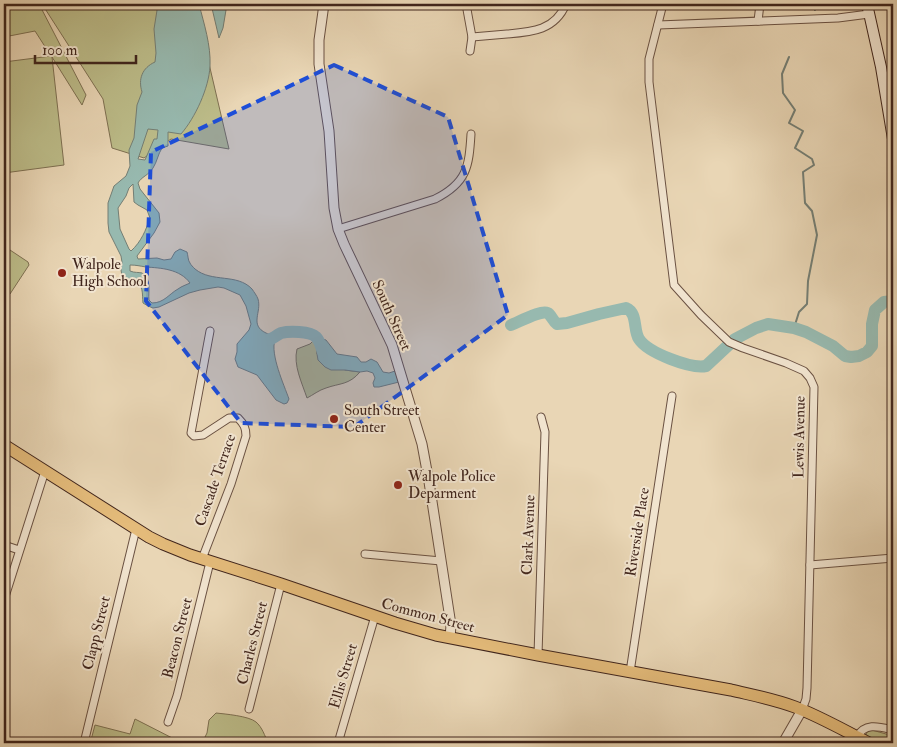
<svg xmlns="http://www.w3.org/2000/svg" width="897" height="747" font-family="'IM FELL Double Pica',serif">
  <rect width="100%" height="100%" fill="#e9d6b5"/>
  <filter id="stains"><feTurbulence type="fractalNoise" baseFrequency=".004" numOctaves="4"/><feColorMatrix values="0 0 0 0 .2 0 0 0 0 .09 0 0 0 0 .02 0 0 0 .5 -.17"/></filter>
  <radialGradient id="worn" r=".72"><stop offset=".6" stop-color="#630" stop-opacity="0"/><stop offset="1" stop-color="#630" stop-opacity=".3"/></radialGradient>
  <g fill="#bcbc89" stroke="#7e7052">
    <polygon points="4,4 39,4 86,95 82,105 52,57 64,165 4,173 4,62 51,56 35,31 4,37"/>
    <polygon points="42,4 195,4 229,149 171,139 144,158 112,148 103,99"/>
    <polygon points="4,246 28,262 29,265 10,294 4,290"/>
    <path d="M317 337V354L345 370 360 372C349 385 340 383 326 388 319 390 313 395 307 398 302 383 293 365 297 349L310 344Z"/>
    <path d="M216 713C225 714 249 716 256 722 262 727 265 736 268 743H202L207 733 209 720Z"/>
    <polygon points="135,719 182,743 108,743 91,740 95,725 130,734"/>
    <polygon points="872,730 893,736 893,743 879,743 868,738 866,734 868,731"/>
  </g>
  <g fill="#97b9af" stroke="#747e74" fill-rule="evenodd">
    <path d="M158 4H199C204 24 211 45 210 66 209 88 195 118 181 134L168 132V146L162 148C158 154 157 162 153 168 149 175 141 177 138 183L140 189 159 213 160 222 154 233 137 256 138 259 157 258 164 260 171 259 175 252 180 249 187 252C188 255 188 261 190 263 190 264 194 268 195 269 212 283 237 273 252 289 254 292 257 296 258 299 262 312 249 325 266 333 270 335 272 335 276 332L278 333 279 337 275 340C270 354 284 385 289 399L287 403 284 404 276 400 257 375 238 367 235 359 237 352V344L249 330 251 324 246 306 240 295 224 288 218 287 200 290 189 293 159 307 153 308 148 306 143 303C142 294 144 284 134 281 129 279 126 279 122 276L121 270 122 262 121 256 109 232 108 223V203L114 186 126 176 130 166 129 150 134 138 137 105 142 92C138 79 142 68 155 62L156 53 154 29ZM148 129 158 130 157 139H154L145 160 138 159ZM133 184 134 202 138 205 147 210 150 218C146 230 141 242 131 251L129 249 120 229 118 208 126 196 129 188ZM130 265C136 265 140 266 146 267 161 268 180 269 190 283 186 285 182 286 178 289 169 294 164 303 152 303L149 300C148 292 152 278 142 273 138 272 135 273 130 271Z"/>
    <polygon points="211,4 227,4 223,28 219,38"/>
    <polygon points="317,337 326,340 337,354 357,357 361,362 366,362 371,359 377,362 383,372 389,373 395,371 399,382 379,387 374,387 373,383 375,378 373,373 367,371 360,372 345,370 331,370 325,367 318,360 317,354"/>
  </g>
  <g fill="none" stroke-linecap="round" stroke-linejoin="round">
    <g stroke="#747e74" stroke-width="2">
      <polyline points="814,4 815,10"/>
      <polyline points="789,57 782,74 783,93 795,110 789,123 803,131 795,148 812,159 814,165 803,172 805,203 812,211 817,235 808,281 807,304 799,312 794,328"/>
    </g>
    <g stroke="#97b9af" stroke-width="12">
      <path d="M511 325C519 322 544 308 549 314 552 317 553 321 557 324L567 323 599 314 626 308C638 313 633 330 639 339 648 353 691 369 706 366L735 339 756 328 768 324 794 328 806 332 833 346 845 356 851 357 859 356 867 352 872 346V324L875 310 884 302 893 301"/>
      <path d="M264 340C272 341 274 336 281 333 289 331 310 331 316 337 320 341 321 347 323 352"/>
    </g>
    <g stroke="#6a5142" stroke-width="9">
      <g id="minor">
        <polyline points="466,4 472,37 470,51"/>
        <polyline points="663,4 649,59 649,82 674,285 701,315 729,342 743,348 786,363 804,371 810,378 814,387 807,688 806,699 802,710"/>
        <polyline points="758,21 760,4"/>
        <polyline points="658,25 838,18 869,14"/>
        <path d="M472 37C484 36 496 35 507 34 533 32 555 30 566 4"/>
        <path d="M338 229 435 199C467 183 469 167 471 134"/>
        <polyline points="4,545 19,550"/>
        <polyline points="365,554 441,561"/>
        <path d="M202 559 231 484 246 436C246 428 244 424 238 418H229L203 435 194 436 191 433 210 331"/>
        <polyline points="810,565 893,558"/>
        <polyline points="4,600 45,471"/>
        <polyline points="538,655 545,432 541,417"/>
        <polyline points="630,672 672,396"/>
        <polyline points="249,709 281,584"/>
        <polyline points="168,722 177,696 210,562"/>
        <path d="M857 737C865 722 880 727 893 730"/>
        <polyline points="84,743 136,529"/>
        <polyline points="338,743 375,616"/>
      </g>
    </g>
    <g stroke="#6a5142" stroke-width="11">
      <g id="tertiary">
        <polyline points="324,4 319,40 319,64 329,131 334,208 338,229 344,244 392,345 415,421 422,444 429,482 451,625 450,638"/>
        <polyline points="783,743 802,710"/>
      </g>
    </g>
    <g stroke="#40251c" stroke-width="12">
      <polyline id="secondary" points="867,4 881,67 893,139"/>
    </g>
    <g stroke="#40251c" stroke-width="13">
      <path id="primary" d="M4 445 149 537 163 544 190 555 281 584 395 623 436 635 538 655 731 690C752 695 774 699 795 707 821 717 845 731 869 743"/>
    </g>
    <use href="#minor" stroke="#f1e4cf" stroke-width="7"/>
    <use href="#tertiary" stroke="#f1e4cf" stroke-width="9"/>
    <use href="#secondary" stroke="#f1e4cf" stroke-width="10"/>
    <use href="#primary" stroke="#e4bb7a" stroke-width="11"/>
  </g>
  <path fill="#1d4ed8" fill-opacity="0.2" stroke="#1d4ed8" stroke-width="4" stroke-dasharray="10 6" stroke-linejoin="round" d="M334 65 448 117 508 315 354 427 241 423 146 301 151 152Z"/>
  <g fill="#8f2418" stroke="#f1e4cf" stroke-width="2">
    <circle cx="62" cy="273" r="5"/>
    <circle cx="334" cy="419" r="5"/>
    <circle cx="398" cy="485" r="5"/>
  </g>
  <g text-anchor="middle" stroke-width="4" stroke-linejoin="round" paint-order="stroke">
    <g font-size="15" fill="#40251c" stroke="#f1e4cf" text-anchor="start">
      <text x="72" y="269">Walpole<tspan x="72" dy="17">High School</tspan></text>
      <text x="344" y="415">South Street<tspan x="344" dy="17">Center</tspan></text>
      <text x="408" y="481">Walpole Police<tspan x="408" dy="17">Deparment</tspan></text>
    </g>
    <g font-size="15" fill="#40251c" stroke="#f1e4cf">
      <text transform="translate(392 315) rotate(66)" y="5">South Street</text>
      <text transform="translate(799 437) rotate(-89)" y="5">Lewis Avenue</text>
      <text transform="translate(215 480) rotate(-71)" y="5">Cascade Terrace</text>
      <text transform="translate(637 532) rotate(-81)" y="5">Riverside Place</text>
      <text transform="translate(528 535) rotate(-88)" y="5">Clark Avenue</text>
      <text transform="translate(428 615) rotate(15)" y="5">Common Street</text>
      <text transform="translate(96 633) rotate(-76)" y="5">Clapp Street</text>
      <text transform="translate(177 638) rotate(-76)" y="5">Beacon Street</text>
      <text transform="translate(252 643) rotate(-76)" y="5">Charles Street</text>
      <text transform="translate(343 676) rotate(-74)" y="5">Ellis Street</text>
    </g>
  </g>
  <rect width="897" height="747" fill="none" stroke="#e9d6b5" stroke-width="20"/>
  <rect x="5" y="5" width="887" height="737" fill="none" stroke="#40251c" stroke-width="2.5"/>
  <rect x="10" y="10" width="877" height="727" fill="none" stroke="#40251c"/>
  <path d="M35 55v8h101v-8" fill="none" stroke="#40251c" stroke-width="2.5"/>
  <text x="42" y="55" font-size="15" fill="#40251c" stroke="#f1e4cf" stroke-width="4" paint-order="stroke">100 m</text>
  <rect width="100%" height="100%" filter="url(#stains)"/>
  <rect width="100%" height="100%" fill="url(#worn)"/>
</svg>
